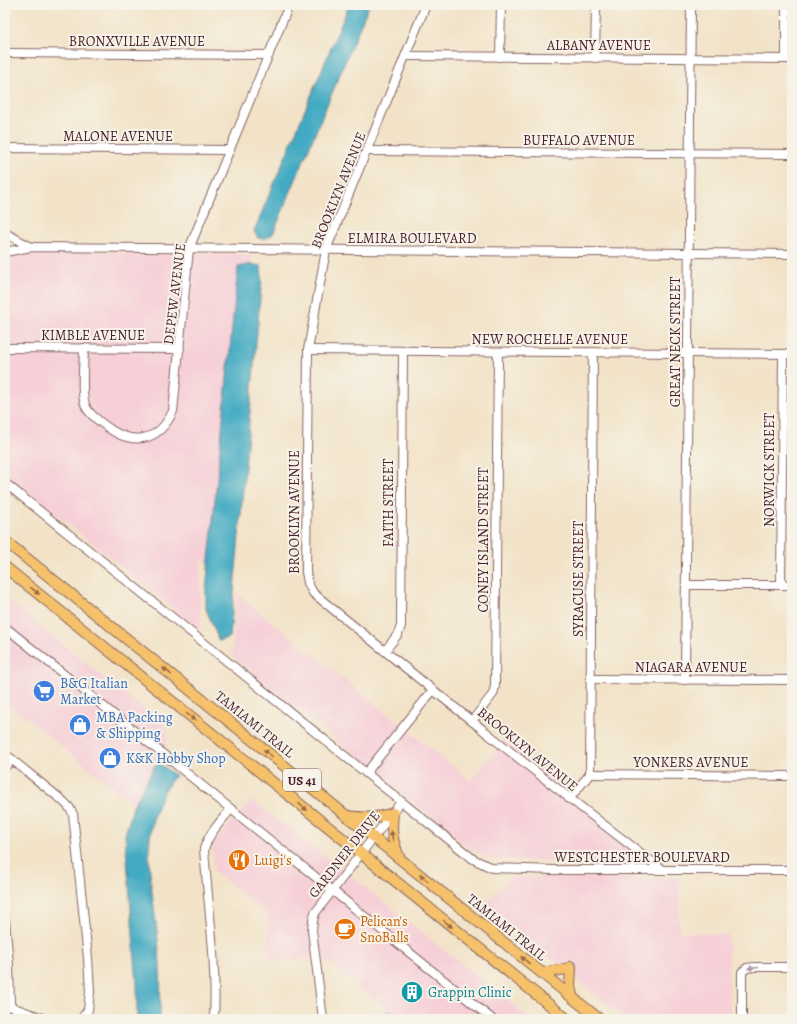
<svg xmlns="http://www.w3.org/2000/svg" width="797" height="1024" font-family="Alegreya,serif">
  <rect width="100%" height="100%" fill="#f7f3e8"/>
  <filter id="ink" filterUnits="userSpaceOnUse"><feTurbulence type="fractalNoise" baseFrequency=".025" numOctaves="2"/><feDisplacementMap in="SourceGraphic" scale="8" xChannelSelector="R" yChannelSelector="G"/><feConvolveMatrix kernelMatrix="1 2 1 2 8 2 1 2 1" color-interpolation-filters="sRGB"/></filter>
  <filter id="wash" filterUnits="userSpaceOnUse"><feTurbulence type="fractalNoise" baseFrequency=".012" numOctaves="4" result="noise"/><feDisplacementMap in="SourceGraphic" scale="16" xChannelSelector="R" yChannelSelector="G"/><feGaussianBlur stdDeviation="0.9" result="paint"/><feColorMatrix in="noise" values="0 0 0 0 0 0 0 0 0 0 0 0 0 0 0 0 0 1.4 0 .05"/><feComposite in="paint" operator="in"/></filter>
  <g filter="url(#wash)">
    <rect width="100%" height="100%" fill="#f2e3c8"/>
    <g fill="#f6cfd7">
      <polygon points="45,251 252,254 251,264 238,267 208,563 201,558 200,630 5,473 5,258 20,253"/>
      <polygon points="237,594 471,781 504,740 656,862 494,860 472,850 232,656"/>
      <polygon points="5,598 167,728 167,746 157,762 134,804 5,701"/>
      <polygon points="252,800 373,893 530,1019 399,1019 322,958 269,960 267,914 214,871 212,843"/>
      <polygon points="511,877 680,878 679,932 728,935 730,1019 626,1019 485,905"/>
    </g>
    <g fill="#42aac2" stroke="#466476">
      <polygon points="349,5 369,5 273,234 265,239 258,238 254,231"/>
      <polygon points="251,264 261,266 262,277 230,637 219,641 206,609 206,590 238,267"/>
      <path d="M157 762 175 775C168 785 161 795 157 807 141 847 154 898 158 940 161 966 161 993 160 1019H137V984L125 835 134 804Z"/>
      <polygon points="389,1011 399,1019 376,1019 376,1018"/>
    </g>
  </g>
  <g filter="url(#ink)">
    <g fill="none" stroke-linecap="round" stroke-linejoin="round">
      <g stroke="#856462" stroke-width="10">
        <g id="minor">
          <path d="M426 5 326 250 308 350 306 572 308 583 313 593C429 687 544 780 663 870"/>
          <polyline points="5,53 269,55"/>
          <polyline points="406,56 792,59"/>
          <polyline points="500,57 501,5"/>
          <polyline points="595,58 596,5"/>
          <polyline points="786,59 786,5"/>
          <polyline points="5,148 230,150"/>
          <polyline points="367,151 792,154"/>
          <polyline points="5,233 31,247"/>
          <polyline points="5,252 31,247 792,254"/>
          <polyline points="5,348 180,349"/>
          <path d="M84 348C84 362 80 396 86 407 89 414 97 419 103 424 130 446 158 444 173 411L189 249 289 5"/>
          <polyline points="308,350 792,354"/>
          <polyline points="5,483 473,859 492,868 553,870 792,870"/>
          <polyline points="686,585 792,585"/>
          <polyline points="781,585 783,354"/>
          <polyline points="5,627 492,1019"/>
          <polyline points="385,651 398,634 401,626 403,351"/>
          <polyline points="590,679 792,680"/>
          <polyline points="685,680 691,5"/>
          <polyline points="472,721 493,694 495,686 498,352"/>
          <polyline points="5,754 63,801 69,807 73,814 88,958 90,992 88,1010 81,1019"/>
          <polyline points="5,767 12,759"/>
          <polyline points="366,773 433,690"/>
          <polyline points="590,774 792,776"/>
          <polyline points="569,799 590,774 593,352"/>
          <polyline points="5,920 9,966 10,1006"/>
          <polyline points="6,1005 45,1019"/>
          <path d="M214 1019C217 962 208 906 204 849 209 833 221 821 231 809"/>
          <polyline points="323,1019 312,930 313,921 315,913 401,802"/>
          <polyline points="742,1019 742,972 747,968 754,967 792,967"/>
        </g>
      </g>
      <g stroke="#856462" stroke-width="12">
        <g id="major">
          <polyline points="5,541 599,1019"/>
          <polyline points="5,567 567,1019"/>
          <path d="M347 816C365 818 375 819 393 813 391 832 392 839 399 857"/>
          <polyline points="571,967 570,986 572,996"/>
          <polyline points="542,973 566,969 571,967"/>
        </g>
      </g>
      <use href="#minor" stroke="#fff" stroke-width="8"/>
      <use href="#major" stroke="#f5c16b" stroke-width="10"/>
    </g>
    <defs><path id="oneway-solid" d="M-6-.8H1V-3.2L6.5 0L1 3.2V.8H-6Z"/></defs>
    <g fill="#976848">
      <use href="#oneway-solid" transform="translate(35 591) rotate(39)"/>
      <use href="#oneway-solid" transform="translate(167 671) rotate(-141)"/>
      <use href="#oneway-solid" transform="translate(191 717) rotate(39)"/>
      <use href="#oneway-solid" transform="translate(268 753) rotate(-141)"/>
      <use href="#oneway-solid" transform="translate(303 807) rotate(39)"/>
      <use href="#oneway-solid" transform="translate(392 836) rotate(-101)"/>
      <use href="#oneway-solid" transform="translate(424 878) rotate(-141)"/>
      <use href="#oneway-solid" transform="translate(448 924) rotate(39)"/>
      <use href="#oneway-solid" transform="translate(525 960) rotate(-141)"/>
    </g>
    <use fill="#ae9aa0" href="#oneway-solid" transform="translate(753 968) rotate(175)"/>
  </g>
  <defs>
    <g id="supermarket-disc" transform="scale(1.15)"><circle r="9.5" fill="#3f7fe0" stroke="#f7f3e8"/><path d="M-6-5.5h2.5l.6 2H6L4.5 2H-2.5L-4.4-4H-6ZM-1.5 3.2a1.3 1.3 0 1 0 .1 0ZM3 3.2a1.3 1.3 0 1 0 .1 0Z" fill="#fff"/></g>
    <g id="shop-disc" transform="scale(1.15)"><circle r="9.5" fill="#3f7fe0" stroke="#f7f3e8"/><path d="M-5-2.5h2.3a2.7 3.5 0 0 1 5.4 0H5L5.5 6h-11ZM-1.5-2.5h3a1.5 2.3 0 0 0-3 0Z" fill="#fff"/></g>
    <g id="restaurant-disc" transform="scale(1.15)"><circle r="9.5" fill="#e8710a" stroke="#f7f3e8"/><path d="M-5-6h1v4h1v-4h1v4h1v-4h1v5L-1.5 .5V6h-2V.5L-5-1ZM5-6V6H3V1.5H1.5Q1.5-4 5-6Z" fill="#fff"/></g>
    <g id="cafe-disc" transform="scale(1.15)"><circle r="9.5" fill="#e8710a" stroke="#f7f3e8"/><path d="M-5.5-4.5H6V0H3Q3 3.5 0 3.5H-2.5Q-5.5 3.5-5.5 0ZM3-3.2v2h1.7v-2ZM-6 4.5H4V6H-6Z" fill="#fff"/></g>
    <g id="building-disc" transform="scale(1.15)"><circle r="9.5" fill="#0f9aa8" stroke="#f7f3e8"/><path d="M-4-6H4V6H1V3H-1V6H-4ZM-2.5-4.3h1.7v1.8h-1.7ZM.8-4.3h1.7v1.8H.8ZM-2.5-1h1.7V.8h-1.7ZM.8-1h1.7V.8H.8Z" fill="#fff"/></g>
  </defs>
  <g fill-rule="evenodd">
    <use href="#supermarket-disc" x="44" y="691"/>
    <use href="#shop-disc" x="80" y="725"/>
    <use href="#shop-disc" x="110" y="758"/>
    <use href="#restaurant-disc" x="239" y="860"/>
    <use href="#cafe-disc" x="345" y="929"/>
    <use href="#building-disc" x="412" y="992"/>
  </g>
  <g text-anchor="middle" stroke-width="4" stroke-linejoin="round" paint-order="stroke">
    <rect fill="#f7f3e8" stroke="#7e5f64" stroke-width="1" x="283" y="769" width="38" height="22" rx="3"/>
    <g font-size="13" font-weight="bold" fill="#4a1f2b">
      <text x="302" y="785">US 41</text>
    </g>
    <g font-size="14" fill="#4a1f2b" stroke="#f7f3e8">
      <text x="137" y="46">BRONXVILLE AVENUE</text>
      <text x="599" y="50">ALBANY AVENUE</text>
      <text x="118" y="141">MALONE AVENUE</text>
      <text x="579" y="145">BUFFALO AVENUE</text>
      <text transform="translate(338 190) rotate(-68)" y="5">BROOKLYN AVENUE</text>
      <text x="412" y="243">ELMIRA BOULEVARD</text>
      <text transform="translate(174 294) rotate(-83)" y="5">DEPEW AVENUE</text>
      <text x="93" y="340">KIMBLE AVENUE</text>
      <text x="550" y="344">NEW ROCHELLE AVENUE</text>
      <text transform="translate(675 342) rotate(-90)" y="5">GREAT NECK STREET</text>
      <text transform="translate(769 470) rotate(-90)" y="5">NORWICK STREET</text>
      <text transform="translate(388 503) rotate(-90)" y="5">FAITH STREET</text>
      <text transform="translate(294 512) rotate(-90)" y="5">BROOKLYN AVENUE</text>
      <text transform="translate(483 540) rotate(-90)" y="5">CONEY ISLAND STREET</text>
      <text transform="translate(578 579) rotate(-90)" y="5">SYRACUSE STREET</text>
      <text x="691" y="672">NIAGARA AVENUE</text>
      <text transform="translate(255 724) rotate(39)" y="5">TAMIAMI TRAIL</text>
      <text transform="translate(528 749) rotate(39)" y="5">BROOKLYN AVENUE</text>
      <text x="691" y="767">YONKERS AVENUE</text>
      <text transform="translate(344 854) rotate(-52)" y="5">GARDNER DRIVE</text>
      <text x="642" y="862">WESTCHESTER BOULEVARD</text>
      <text transform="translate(507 927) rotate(39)" y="5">TAMIAMI TRAIL</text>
    </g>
    <g font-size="14" fill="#366cbe" stroke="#f7f3e8" text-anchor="start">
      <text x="60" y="688">B&amp;G Italian<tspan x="60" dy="16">Market</tspan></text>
      <text x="96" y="722">MBA Packing<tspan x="96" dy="16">&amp; Shipping</tspan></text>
      <text x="126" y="763">K&amp;K Hobby Shop</text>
    </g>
    <g font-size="14" fill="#c56008" stroke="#f7f3e8" text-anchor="start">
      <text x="254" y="865">Luigi's</text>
      <text x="360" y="926">Pelican's<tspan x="360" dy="16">SnoBalls</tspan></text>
    </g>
    <g font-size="14" fill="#0d838f" stroke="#f7f3e8" text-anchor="start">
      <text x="428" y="997">Grappin Clinic</text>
    </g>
  </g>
  <rect width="797" height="1024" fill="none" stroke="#f7f3e8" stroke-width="20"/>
</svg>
